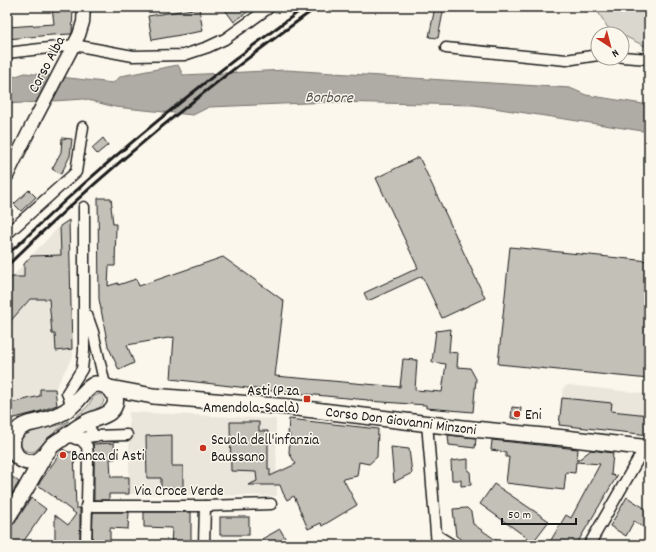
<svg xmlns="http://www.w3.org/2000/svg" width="656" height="552" font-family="Dekko,sans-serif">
  <rect width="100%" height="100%" fill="#fbf7ec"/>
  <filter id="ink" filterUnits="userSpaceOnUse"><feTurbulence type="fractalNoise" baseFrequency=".025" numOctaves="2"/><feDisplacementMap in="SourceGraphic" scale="8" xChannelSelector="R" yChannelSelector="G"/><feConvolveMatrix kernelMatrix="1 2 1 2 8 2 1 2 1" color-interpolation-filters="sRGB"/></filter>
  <g filter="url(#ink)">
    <g fill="#eae6dc">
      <polygon points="68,221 70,250 73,356 55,389 58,408 7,420 7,283 31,256 60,226"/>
      <polygon points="568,385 649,394 649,435 559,425 563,389 564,387"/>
      <polygon points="129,412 276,419 277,496 129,494"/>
    </g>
    <g fill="#dad7ce" stroke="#7b7a75">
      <polygon points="595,7 649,7 649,48 622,35 622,34 620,34 608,28"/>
      <path d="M100 394C105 398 105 403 100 407L75 418 88 406 94 396Z"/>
      <path d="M69 421 56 431 35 451C31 452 27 452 23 449 22 447 21 446 21 444 19 432 43 429 51 427 57 426 63 424 69 421Z"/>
    </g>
    <polygon fill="#afaca5" stroke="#74726e" points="178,65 183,75 286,70 570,88 586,95 649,105 649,132 474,105 331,102 209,107 193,115 115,107 84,99 7,104 7,79 25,73 113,83 121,76"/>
    <g fill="#c3c0b8" stroke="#1c1c1c">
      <polygon points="52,7 73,7 72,33 71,34 52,35 7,39 7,27 54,24"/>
      <polygon points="223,7 254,7 234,22"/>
      <polygon points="435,7 444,7 438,38 429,37"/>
      <polygon points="199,8 203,31 152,40 148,16"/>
      <polygon points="62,138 72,139 70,156 61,174 52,169 61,152"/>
      <polygon points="103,138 108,145 97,154 92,148"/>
      <polygon points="419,157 485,298 442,318 422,276 368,301 364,293 418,268 376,178"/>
      <polygon points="29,190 36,197 21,211 14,204"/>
      <polygon points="98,198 111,198 112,206 111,206 113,224 116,224 115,266 109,266 108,286 118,283 118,285 136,279 139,286 223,257 284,301 275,376 400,387 403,359 417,360 415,390 442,392 446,364 432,362 436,331 451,329 449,352 458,353 457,367 470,368 476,379 473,412 426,408 426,405 368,401 368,400 273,391 171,379 174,337 127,345 134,363 119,370 108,346 99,299"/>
      <polygon points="69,220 72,349 56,351 55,334 52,334 49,299 30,299 7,325 7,283 12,277 24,277 24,264 31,256 61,255 60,226"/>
      <polygon points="510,247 649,261 649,379 498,364"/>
      <polygon points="40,389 55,389 57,405 38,412 7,420 7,404 40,396"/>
      <polygon points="562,398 612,403 611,411 649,415 649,435 559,425"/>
      <polygon points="512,407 521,408 520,419 511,418"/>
      <polygon points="289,419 378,429 377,457 369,464 359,462 357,476 343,479 357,505 322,526 321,523 308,529 294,496 287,500 283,493 280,485 248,485 257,481 256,472 231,471 230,422 259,422 259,431 268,431 268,469 270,469 270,476 296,464 289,453 290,435 288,435"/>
      <polygon points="172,435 172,466 183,466 183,488 161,488 161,478 147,478 146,436"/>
      <polygon points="448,435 476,438 475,448 449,445"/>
      <polygon points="492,440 578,449 577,461 591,450 613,453 611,475 617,476 576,545 548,545 566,515 571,518 600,464 576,462 575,473 566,472 564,490 506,483 509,457 506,457 506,452 491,450"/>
      <polygon points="114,443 115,459 110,459 111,477 129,477 129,494 109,494 109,500 94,500 94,457 93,444"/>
      <polygon points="391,447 409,449 412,473 394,482"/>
      <polygon points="63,449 68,452 74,452 76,508 80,508 80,545 55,545 55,515 68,525 76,514 55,498 55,496 54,497 38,485"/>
      <polygon points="468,459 468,471 470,471 471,485 461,486 461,480 452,480 451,461"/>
      <polygon points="7,473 19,482 7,501"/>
      <polygon points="494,484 549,521 533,542 480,504"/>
      <polygon points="627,497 649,511 649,531 634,521 626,536 610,526"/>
      <polygon points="31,498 46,509 21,545 7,545 7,530 9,526 15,523"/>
      <polygon points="467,508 471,512 473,524 503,545 469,545 456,536 453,509"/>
      <polygon points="93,512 129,512 128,529 110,528 110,545 92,545"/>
      <polygon points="144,512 191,512 191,545 171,545 172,528 144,527"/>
      <rect x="220" y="517" width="29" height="18"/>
      <polygon points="280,529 289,545 265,545 262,539"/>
    </g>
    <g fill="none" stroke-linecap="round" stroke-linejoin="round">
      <g stroke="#1c1c1c" stroke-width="8">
        <polyline id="service" points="436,532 457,545"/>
      </g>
      <g stroke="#1c1c1c" stroke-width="13">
        <g id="minor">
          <polyline points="446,48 566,60 598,55"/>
          <polyline points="7,53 74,45 133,56 184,55 208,47 225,39 270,7"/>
          <polyline points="622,57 649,59"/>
          <polyline points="7,234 76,172 83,127"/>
          <polyline points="87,315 93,332 105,385"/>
          <polyline points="72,406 67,393 82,369 84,351 84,207"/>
          <polyline points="427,423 437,545"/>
          <polyline points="66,436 81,440 87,446 88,457 86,545"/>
          <polyline points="94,436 127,435"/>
          <polyline points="76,439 94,436 90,429 89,421"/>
          <polyline points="86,506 205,506 271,504"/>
          <polyline points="204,545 205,506"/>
          <polyline points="589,545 645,447"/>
        </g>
      </g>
      <g stroke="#1c1c1c" stroke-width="15">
        <polyline id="tertiary" points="7,176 31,127 79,35 83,22 84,7"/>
      </g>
      <g stroke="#1c1c1c" stroke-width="18">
        <g id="primary">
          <path d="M95 384C111 383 123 400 110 412 104 417 95 418 87 422 78 426 70 433 62 439 59 440 57 442 54 444 48 449 45 458 37 461 13 469 0 433 28 424 45 420 63 416 75 403 82 396 86 388 95 384Z"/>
          <polyline points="110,388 153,396 289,407 463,428 565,438 649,448"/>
          <polyline points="7,518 25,490 44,456"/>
        </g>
      </g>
      <use href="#service" stroke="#fbf7ec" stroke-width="5"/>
      <use href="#minor" stroke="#fbf7ec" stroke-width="10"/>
      <use href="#tertiary" stroke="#fbf7ec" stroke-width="12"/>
      <use href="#primary" stroke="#fbf7ec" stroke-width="15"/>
      <g stroke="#1c1c1c" stroke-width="3">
        <path d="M7 255C27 237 46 218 67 199 142 131 223 67 305 7"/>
        <path d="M7 266C103 171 208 86 317 7"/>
      </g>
    </g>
  </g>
  <g fill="#c8321e" stroke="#fbf7ec" stroke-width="1.5">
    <rect x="303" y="395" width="8" height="8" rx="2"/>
    <circle cx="517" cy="414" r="4"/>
    <circle cx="203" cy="448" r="4"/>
    <circle cx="63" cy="455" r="4"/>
  </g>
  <g text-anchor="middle" stroke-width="3" stroke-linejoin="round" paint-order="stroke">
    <g font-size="15" fill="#1c1c1c" stroke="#fbf7ec">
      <text transform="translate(46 64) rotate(-62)" y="5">Corso Alba</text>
      <text transform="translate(401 420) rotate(7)" y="5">Corso Don Giovanni Minzoni</text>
      <text x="179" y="495">Via Croce Verde</text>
    </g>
    <g font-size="15" fill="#1c1c1c" stroke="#fbf7ec" text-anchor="start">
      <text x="299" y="395" text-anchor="end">Asti (P.za<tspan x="299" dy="17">Amendola-Saclà)</tspan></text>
      <text x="525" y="419">Eni</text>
      <text x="211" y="444">Scuola dell'infanzia<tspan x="211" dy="17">Baussano</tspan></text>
      <text x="71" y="460">Banca di Asti</text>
    </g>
    <g font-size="16" font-style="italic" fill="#575653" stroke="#fbf7ec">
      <text transform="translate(329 96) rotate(1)" y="6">Borbore</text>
    </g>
  </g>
  <rect width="656" height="552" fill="none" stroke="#fbf7ec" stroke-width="24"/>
  <rect x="12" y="12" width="632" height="528" fill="none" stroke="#1c1c1c" stroke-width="1.5" filter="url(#ink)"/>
  <g transform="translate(610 46) rotate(144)"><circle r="19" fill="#fbf7ec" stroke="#a29f99"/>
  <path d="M0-3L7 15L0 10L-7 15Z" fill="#c8321e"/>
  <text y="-6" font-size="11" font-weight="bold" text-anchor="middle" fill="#1c1c1c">N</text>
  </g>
  <path d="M502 518v6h74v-6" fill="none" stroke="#1c1c1c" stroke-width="2"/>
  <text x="508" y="518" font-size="12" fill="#1c1c1c" stroke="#fbf7ec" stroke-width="3" paint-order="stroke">50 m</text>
</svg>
